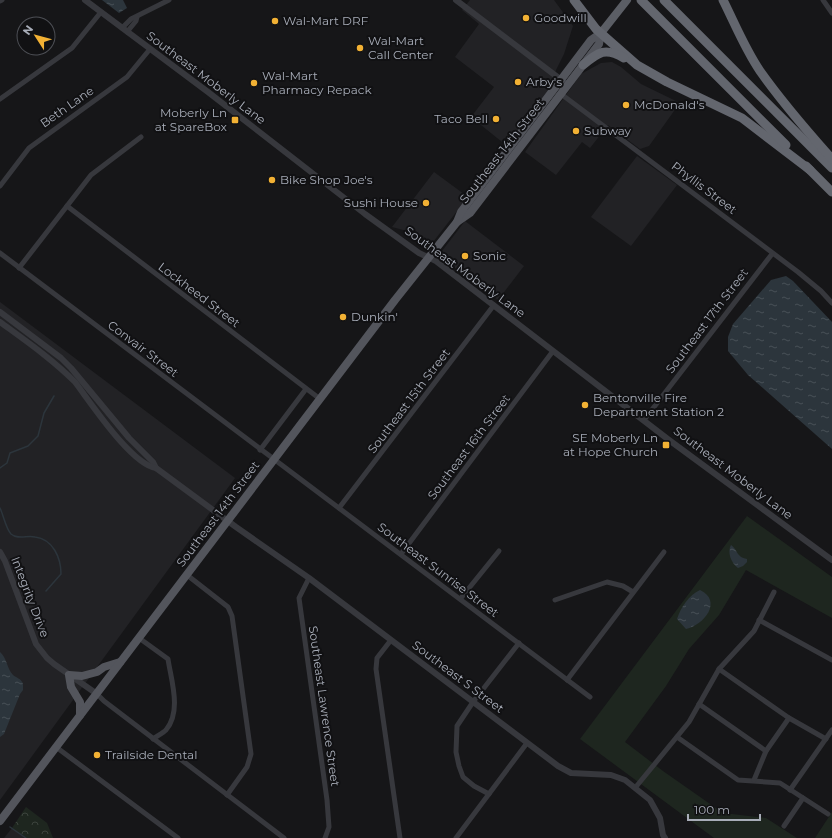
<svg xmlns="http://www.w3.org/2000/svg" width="832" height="838" font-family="Montserrat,sans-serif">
  <defs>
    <pattern id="park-crowns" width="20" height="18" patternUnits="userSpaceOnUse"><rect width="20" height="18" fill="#1e261f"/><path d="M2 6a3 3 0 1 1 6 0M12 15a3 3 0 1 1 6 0" fill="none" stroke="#3c433d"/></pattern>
    <pattern id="water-ripples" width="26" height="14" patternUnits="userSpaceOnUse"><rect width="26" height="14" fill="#2c353c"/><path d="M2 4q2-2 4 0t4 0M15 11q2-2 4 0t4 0" fill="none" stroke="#485056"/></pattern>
  </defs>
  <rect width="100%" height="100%" fill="#161618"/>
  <g fill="#222225">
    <polygon points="470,0 554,0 573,26 564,54 556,70 553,81 554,86 507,146 471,117 494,87 455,57 479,24 462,10"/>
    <polygon points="612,62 621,67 641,84 678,102 674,111 649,146 640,149 608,125 590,148 582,142 556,175 525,152 581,74 601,63"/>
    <polygon points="637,156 677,185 631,246 591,217"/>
    <polygon points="434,172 468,197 433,242 429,245 424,244 407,231 392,227"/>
    <polygon points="465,221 524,266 498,300 443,259 442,257 442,251"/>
    <polygon points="0,302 235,478 0,800"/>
    <polygon points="12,828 27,838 4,838"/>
  </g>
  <g fill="#1e261f">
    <polygon points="747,516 832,577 832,618 746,570 719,615 689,649 666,686 625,742 663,771 723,813 766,818 797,838 714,838 580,739"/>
    <polygon points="832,812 832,838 815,838"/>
  </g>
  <polygon fill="url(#park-crowns)" points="26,807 47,823 53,838 27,838 12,828"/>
  <g fill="url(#water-ripples)">
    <polygon points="102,0 123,0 127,8 119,13"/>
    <polygon points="786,276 793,281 832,322 832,449 748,375 728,351 728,337 733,324 771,280"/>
    <path d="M731 545C738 550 736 557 747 559V562L743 566 738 568C731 563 727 552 731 545Z"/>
    <path d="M700 590C723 601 704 625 686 629L677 619C681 607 689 595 700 590Z"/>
    <path d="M0 652C7 658 7 669 13 675 16 678 21 678 23 684 23 684 23 689 23 690L20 694 4 734 0 737Z"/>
  </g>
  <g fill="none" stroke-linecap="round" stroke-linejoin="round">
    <g stroke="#2c353c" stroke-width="1.5">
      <polyline points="0,468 7,463 10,453 28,446 38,436 44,413 54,396"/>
      <path d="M0 508C3 514 6 529 11 534 18 540 27 535 35 537 53 539 61 558 61 574L46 591"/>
      <polyline points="10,827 26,838"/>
    </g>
    <g stroke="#37383d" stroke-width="5">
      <polyline points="823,0 832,13"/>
      <polyline points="0,1 2,0"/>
      <polyline points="122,28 131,19 169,0"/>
      <polyline points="127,32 136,21 137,17"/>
      <polyline points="561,94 798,272 821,291 832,303"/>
      <polyline points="0,99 72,48 101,12"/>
      <polyline points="0,186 29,148 127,77 150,49"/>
      <polyline points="67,206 320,399"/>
      <path d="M0 253C196 402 394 548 590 697"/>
      <polyline points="19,268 91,175 141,137"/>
      <polyline points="644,420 772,254"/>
      <polyline points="260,450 306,389"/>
      <polyline points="339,508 494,305"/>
      <polyline points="401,554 553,351"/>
      <polyline points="187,575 228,607 232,616 251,754 247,767 227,795"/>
      <polyline points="309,578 299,598 327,800 329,827 325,838"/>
      <polyline points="461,598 499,551"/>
      <polyline points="555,600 607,582 623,586 633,592"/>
      <polyline points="759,620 832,660"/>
      <path d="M139 638 168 659C171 680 182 711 166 730 163 733 157 736 153 739"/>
      <polyline points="391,640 377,658 376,669 400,838"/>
      <polyline points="719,669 789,718 826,739"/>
      <polyline points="567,680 664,552"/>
      <polyline points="97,694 104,701 284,838"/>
      <polyline points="699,704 766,751"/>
      <polyline points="677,737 738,780 780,783 828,814"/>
      <polyline points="56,747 178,838"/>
      <polyline points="754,780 766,751 789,718"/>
      <polyline points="635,788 689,722 719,669 754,631 774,592"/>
      <polyline points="790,790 832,730"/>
      <polyline points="489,794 474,786 463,777 459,766 456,752 457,726 473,702 519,643"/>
      <polyline points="784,826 803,798"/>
      <polyline points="456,838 527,743"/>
    </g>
    <g stroke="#37383d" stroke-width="6">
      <polyline points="85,0 208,92 365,214 419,253 436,261 669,440 832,560"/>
      <polyline points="456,0 564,82"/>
      <polyline points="0,312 61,358 71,368 129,438 153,462 156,468"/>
      <path d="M0 322C26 341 52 359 75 382 91 403 131 464 156 468L236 527 309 578 558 766 571 773 611 775 625 780 650 800 660 818 663 835 665 838"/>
      <polyline points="0,552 5,561 36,644 47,658 54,664 97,694"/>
    </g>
    <g stroke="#53555c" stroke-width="8">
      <polyline points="457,222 470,213 599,44 601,33"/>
      <polyline points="80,715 80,702 71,687 69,675 82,676 97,672 104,667 120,662"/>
      <polyline points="0,821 395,300 457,222 461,212 591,40 601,33"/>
    </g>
    <polyline stroke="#5b5e65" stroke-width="8" points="601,33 627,0"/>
    <g stroke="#63666e" stroke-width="9">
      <polyline points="574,0 596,29 637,65 667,82 742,118 810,170"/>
      <polyline points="641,0 786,145"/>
      <polyline points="664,0 832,168"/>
      <path d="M723 0C735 24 745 49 760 71 782 102 807 131 832 159"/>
      <path d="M583 65C599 52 605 47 624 58"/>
      <polyline points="806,166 832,192"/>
    </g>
  </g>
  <g fill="#f2b134" stroke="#111113" stroke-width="1.5">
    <circle cx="526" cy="18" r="4"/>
    <circle cx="275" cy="21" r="4"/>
    <circle cx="360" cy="48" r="4"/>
    <circle cx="518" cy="82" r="4"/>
    <circle cx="254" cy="83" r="4"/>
    <circle cx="626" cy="105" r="4"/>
    <circle cx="496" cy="119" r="4"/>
    <rect x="231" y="116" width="8" height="8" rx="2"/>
    <circle cx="576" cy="131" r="4"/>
    <circle cx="272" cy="180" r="4"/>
    <circle cx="426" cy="203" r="4"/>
    <circle cx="465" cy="256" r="4"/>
    <circle cx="343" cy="317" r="4"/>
    <circle cx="585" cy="405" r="4"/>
    <rect x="662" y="441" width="8" height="8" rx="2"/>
    <circle cx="97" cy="755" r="4"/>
  </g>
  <g text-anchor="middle" stroke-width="4" stroke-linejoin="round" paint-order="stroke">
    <g font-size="12" fill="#a8adb8" stroke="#111113" text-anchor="start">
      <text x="534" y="22">Goodwill</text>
      <text x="283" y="25">Wal-Mart DRF</text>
      <text x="368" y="45">Wal-Mart<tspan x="368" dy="14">Call Center</tspan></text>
      <text x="262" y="80">Wal-Mart<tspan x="262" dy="14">Pharmacy Repack</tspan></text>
      <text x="526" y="86">Arby's</text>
      <text x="634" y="109">McDonald's</text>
      <text x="227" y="117" text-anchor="end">Moberly Ln<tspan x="227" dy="14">at SpareBox</tspan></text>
      <text x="488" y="123" text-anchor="end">Taco Bell</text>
      <text x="584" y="135">Subway</text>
      <text x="280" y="184">Bike Shop Joe's</text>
      <text x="418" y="207" text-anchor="end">Sushi House</text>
      <text x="473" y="260">Sonic</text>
      <text x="351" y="321">Dunkin'</text>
      <text x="593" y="402">Bentonville Fire<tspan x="593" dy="14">Department Station 2</tspan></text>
      <text x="658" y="442" text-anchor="end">SE Moberly Ln<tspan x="658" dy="14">at Hope Church</tspan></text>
      <text x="105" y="759">Trailside Dental</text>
    </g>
    <g font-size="12" fill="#a8adb8" stroke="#111113">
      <text transform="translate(206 78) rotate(37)" y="4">Southeast Moberly Lane</text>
      <text transform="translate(67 107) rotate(-35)" y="4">Beth Lane</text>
      <text transform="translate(502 151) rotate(-52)" y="4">Southeast 14th Street</text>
      <text transform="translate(704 188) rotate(37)" y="4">Phyllis Street</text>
      <text transform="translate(465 272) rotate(36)" y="4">Southeast Moberly Lane</text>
      <text transform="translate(199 295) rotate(37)" y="4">Lockheed Street</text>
      <text transform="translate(707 321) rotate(-53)" y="4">Southeast 17th Street</text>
      <text transform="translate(143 349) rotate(37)" y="4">Convair Street</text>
      <text transform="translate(409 401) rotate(-53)" y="4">Southeast 15th Street</text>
      <text transform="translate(469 447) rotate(-53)" y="4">Southeast 16th Street</text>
      <text transform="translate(733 473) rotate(37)" y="4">Southeast Moberly Lane</text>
      <text transform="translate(218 514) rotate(-53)" y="4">Southeast 14th Street</text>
      <text transform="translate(438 570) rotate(37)" y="4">Southeast Sunrise Street</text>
      <text transform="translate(30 597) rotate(69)" y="4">Integrity Drive</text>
      <text transform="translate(458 677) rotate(37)" y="4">Southeast S Street</text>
      <text transform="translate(324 706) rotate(82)" y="4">Southeast Lawrence Street</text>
    </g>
  </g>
  <g transform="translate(36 36) rotate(306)"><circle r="19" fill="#111113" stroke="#4d4f55"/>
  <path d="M0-3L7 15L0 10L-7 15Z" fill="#f2b134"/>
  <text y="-6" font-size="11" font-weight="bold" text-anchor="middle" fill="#a8adb8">N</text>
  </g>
  <path d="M688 814v6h72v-6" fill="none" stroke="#a8adb8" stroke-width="2"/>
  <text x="694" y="814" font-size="12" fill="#a8adb8" stroke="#111113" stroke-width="3" paint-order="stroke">100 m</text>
</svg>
